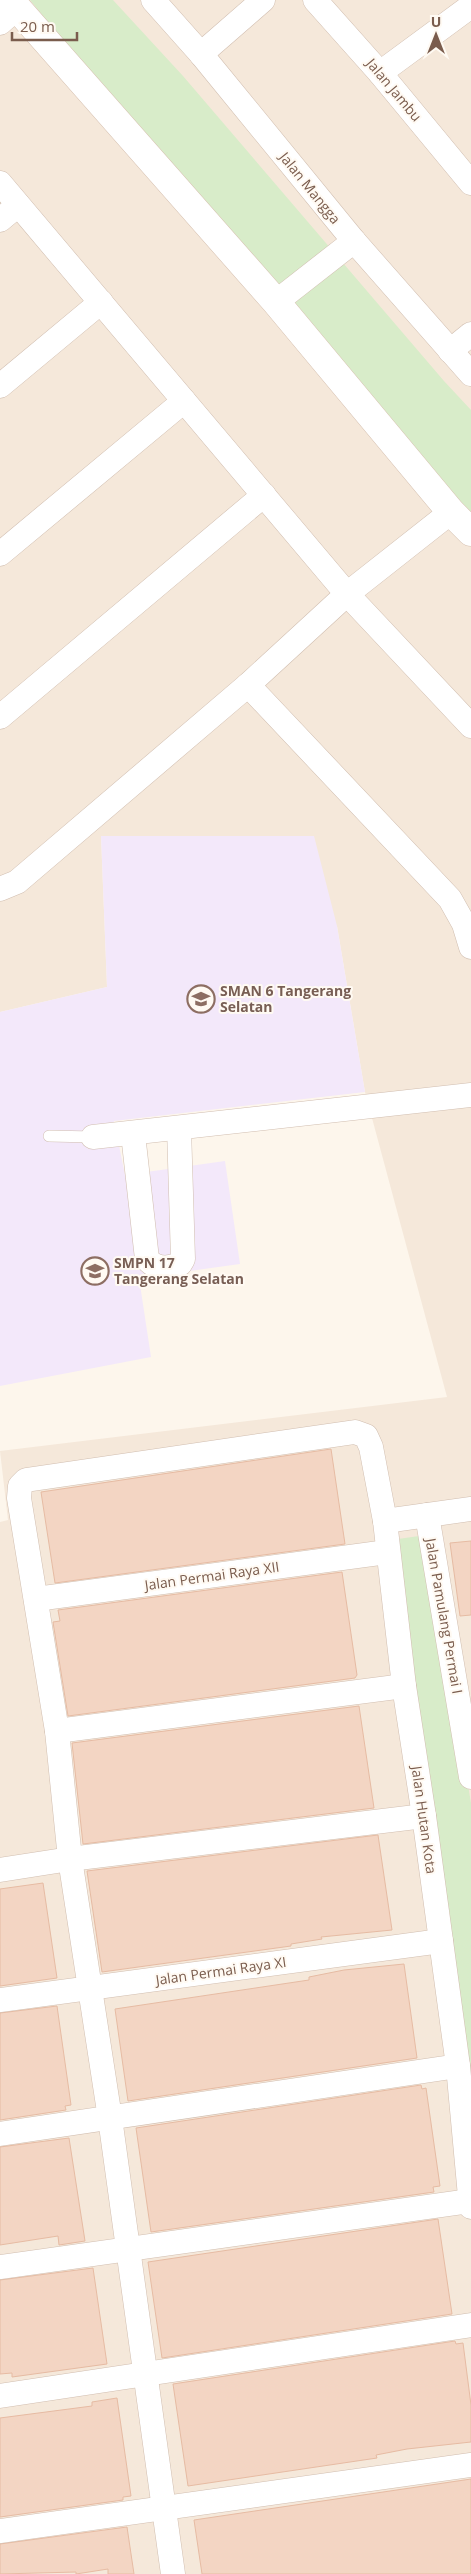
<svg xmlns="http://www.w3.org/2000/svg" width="471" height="2574" viewBox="0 0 471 2574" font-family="'Open Sans',sans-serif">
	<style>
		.residential { fill: #f5e8da }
		.education { fill: #f3e8fa }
		.green { fill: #d8ecc9 }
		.building { fill: #f3d5c3; stroke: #e6bba3 }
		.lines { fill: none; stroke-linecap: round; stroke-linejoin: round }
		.lane-casing { stroke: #d1beb0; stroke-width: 12 }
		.street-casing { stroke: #d1beb0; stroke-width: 25 }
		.secondary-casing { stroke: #d6c0b0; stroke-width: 29 }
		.lane { stroke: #fff; stroke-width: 11 }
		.street { stroke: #fff; stroke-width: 24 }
		.secondary { stroke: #fff; stroke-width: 28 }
		.labels { text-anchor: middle; stroke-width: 4; stroke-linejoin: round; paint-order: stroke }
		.street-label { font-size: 14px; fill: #7a5c4d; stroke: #fffaf3 }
		.education-label { font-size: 14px; font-weight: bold; fill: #785e54; stroke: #fffaf3; text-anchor: start }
	</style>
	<rect width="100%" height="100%" fill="#fdf6ec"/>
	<!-- residential -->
	<path class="residential" d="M0,0H471V2574H0V1522L8,1520L0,1451L447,1397L365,1092L337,926L101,836L107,987L0,1012Z"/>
	<!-- education -->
	<path class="education" d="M101,836H314L337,926L365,1092L114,1121L125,1175L225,1161L240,1264L139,1278L151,1357L0,1386V1012L107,987Z"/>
	<!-- green -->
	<g class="green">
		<path d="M30,0H113L183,76L444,381L471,410V533L271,297Z"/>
		<path d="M426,1535L471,1803V2193L377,1542Z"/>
	</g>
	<!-- building -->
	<g class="building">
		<path d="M331,1449L345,1544L55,1583L41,1492Z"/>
		<path d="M471,1541V1615L460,1616L450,1543Z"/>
		<path d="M342,1572L357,1675L355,1678L68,1716L53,1622L60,1621L58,1610Z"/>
		<path d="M359,1706L374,1808L83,1844L72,1743Z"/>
		<path d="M378,1835L392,1930L321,1937L322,1939L291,1944V1946L102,1972L87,1871Z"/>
		<path d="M43,1883L57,1978L0,1986V1889Z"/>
		<path d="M404,1964L417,2058L128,2101L115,2009L309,1980V1977L344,1970Z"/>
		<path d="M57,2006L71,2105L65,2106L66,2110L0,2120V2013Z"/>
		<path d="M421,2085L422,2089L426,2088L440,2186L433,2187L434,2192L151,2232L136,2128Z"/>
		<path d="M69,2138L85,2241L59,2245L58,2236L0,2245V2147Z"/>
		<path d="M438,2219L452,2314L162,2358L148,2262Z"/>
		<path d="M93,2268L107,2364L12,2377V2373L0,2374V2280Z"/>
		<path d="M455,2341L456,2344L463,2343L471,2405V2442L407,2449L376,2455L377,2458L188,2486L173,2384Z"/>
		<path d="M117,2398L131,2496L123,2497V2500L0,2517V2418L92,2406V2402Z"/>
		<path d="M471,2479V2574H202L194,2520Z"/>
		<path d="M127,2527L134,2574H108V2569L76,2574V2572L0,2574V2544Z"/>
	</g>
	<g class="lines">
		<!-- lane casing -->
		<g class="lane-casing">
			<path id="lane" d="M49,1136L93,1137"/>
		</g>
		<!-- street casing -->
		<g class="street-casing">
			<g id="street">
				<path d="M153,0L201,54L354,241L471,374"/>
				<path d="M315,0L380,73L471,183"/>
				<path d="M0,23L17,8"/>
				<path d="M201,54L263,0"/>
				<path d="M380,73L471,6"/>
				<path d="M0,183L347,594L471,726"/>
				<path d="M0,220L18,205"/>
				<path d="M276,302L354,241"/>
				<path d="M450,351L471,334"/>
				<path d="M0,386L101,302"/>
				<path d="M0,554L184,401"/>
				<path d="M248,685L450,899L464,924L471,947"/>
				<path d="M0,717L264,495"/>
				<path d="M0,889L17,882L248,685L347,594L451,512"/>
				<path d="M133,1134L147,1259C155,1269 168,1269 180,1264L183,1259L179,1128"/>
				<path d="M93,1137L471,1095"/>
				<path d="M427,1515L471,1777"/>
				<path d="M385,1521L471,1509"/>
				<path d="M36,1599L387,1552"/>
				<path d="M57,1731L404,1686"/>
				<path d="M0,1870L70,1859L424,1816"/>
				<path d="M0,2000L441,1941"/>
				<path d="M0,2134L458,2066"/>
				<path d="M0,2267L470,2201"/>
				<path d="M0,2396L471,2325"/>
				<path d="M0,2531L471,2465"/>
				<path d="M173,2574L110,2118L70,1859L57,1731L19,1498L20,1486L26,1480L355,1432L366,1436L371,1447L385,1521L404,1686L424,1816L458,2066L471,2207"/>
			</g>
		</g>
		<!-- secondary casing -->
		<g class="secondary-casing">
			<path id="secondary" d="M10,0L276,302L451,512L471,532"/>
		</g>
		<!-- lane -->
		<use href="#lane" class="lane"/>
		<!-- street -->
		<use href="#street" class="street"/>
		<!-- secondary -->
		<use href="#secondary" class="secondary"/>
	</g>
	<!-- icons -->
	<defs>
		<g id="school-ring" transform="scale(1.4375)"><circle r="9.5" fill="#fffaf3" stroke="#8d6e63" stroke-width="1.5"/><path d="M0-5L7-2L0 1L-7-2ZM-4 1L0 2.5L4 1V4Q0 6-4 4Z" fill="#8d6e63"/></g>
	</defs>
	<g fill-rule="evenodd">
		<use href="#school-ring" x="201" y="999"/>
		<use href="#school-ring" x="95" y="1271"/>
	</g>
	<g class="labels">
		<!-- street labels -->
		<g class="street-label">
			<text transform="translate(394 90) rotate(50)" y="5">Jalan Jambu</text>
			<text transform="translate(310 188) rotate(51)" y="5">Jalan Mangga</text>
			<text transform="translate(212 1576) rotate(-8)" y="5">Jalan Permai Raya XII</text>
			<text transform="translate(444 1616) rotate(80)" y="5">Jalan Pamulang Permai I</text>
			<text transform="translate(424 1820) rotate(82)" y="5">Jalan Hutan Kota</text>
			<text transform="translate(221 1971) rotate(-8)" y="5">Jalan Permai Raya XI</text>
		</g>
		<!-- education labels -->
		<g class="education-label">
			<text x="220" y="996">SMAN 6 Tangerang<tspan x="220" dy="16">Selatan</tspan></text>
			<text x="114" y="1268">SMPN 17<tspan x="114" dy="16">Tangerang Selatan</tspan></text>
		</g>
	</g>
	<!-- north arrow -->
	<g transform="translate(436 35)" stroke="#fffaf3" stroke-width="4" paint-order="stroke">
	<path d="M0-4L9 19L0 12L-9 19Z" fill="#7a5c4d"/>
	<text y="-8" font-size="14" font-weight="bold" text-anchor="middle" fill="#7a5c4d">U</text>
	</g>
	<!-- scale -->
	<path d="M12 32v8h65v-8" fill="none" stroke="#7a5c4d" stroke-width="2.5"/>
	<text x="20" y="32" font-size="15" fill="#7a5c4d" stroke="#fffaf3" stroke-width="4" paint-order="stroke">20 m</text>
</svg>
